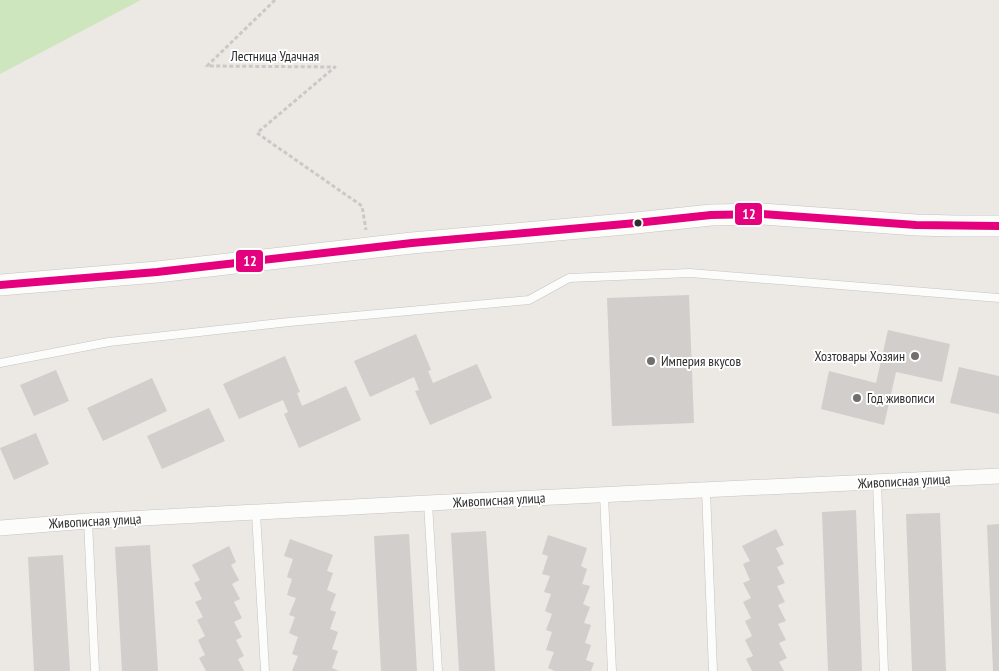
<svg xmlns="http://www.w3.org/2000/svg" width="999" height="671" viewBox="0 0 999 671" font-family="'PT Sans Narrow',sans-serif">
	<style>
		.green { fill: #cee6be }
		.building { fill: #d1cecb }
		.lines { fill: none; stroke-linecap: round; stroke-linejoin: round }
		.service-casing { stroke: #c5c4c5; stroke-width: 9 }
		.minor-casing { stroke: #c5c4c5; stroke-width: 16 }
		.secondary-casing { stroke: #c5c4c5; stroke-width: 22 }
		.path { stroke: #c9c9c8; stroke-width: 3; stroke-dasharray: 4 2.5; stroke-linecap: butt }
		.service { stroke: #fcfcfb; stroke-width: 8 }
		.minor { stroke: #fcfcfb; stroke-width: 15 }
		.secondary { stroke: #fcfcfb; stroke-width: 21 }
		.bus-1-casing { stroke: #fff; stroke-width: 11 }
		.bus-1 { stroke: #e5007d; stroke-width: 8 }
		.bus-dot { fill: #2e2e2e; stroke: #fff; stroke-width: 2 }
		.poi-dot { fill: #706f6e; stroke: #fff; stroke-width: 2 }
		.labels { text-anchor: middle; stroke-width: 4; stroke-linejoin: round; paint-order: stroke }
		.street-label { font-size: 14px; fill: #2e2e2e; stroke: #fff }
		.poi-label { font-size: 14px; fill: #2e2e2e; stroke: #fff; text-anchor: start }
		.line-badge { stroke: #fff; stroke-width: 2 }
		.badge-label { font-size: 14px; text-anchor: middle; font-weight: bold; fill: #fff }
	</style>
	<rect width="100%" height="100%" fill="#ece8e4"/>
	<!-- green -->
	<path class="green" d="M0,0H141L0,74Z"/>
	<!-- building -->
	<g class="building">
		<path d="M689,295L694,423L612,426L607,298Z"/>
		<path d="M888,330L950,344L942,382L896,372L884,425L821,409L829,371L876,383Z"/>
		<path d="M416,334L431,370L428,371L433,383L477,364L492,398L430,425L415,391L419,390L414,377L370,397L354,361Z"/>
		<path d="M285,356L300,392L297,393L302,406L346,386L361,420L299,448L284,414L288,412L283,400L239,419L223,384Z"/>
		<path d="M959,367L999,376V414L950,403Z"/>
		<path d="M56,370L69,401L34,416L20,385Z"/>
		<path d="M152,378L167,411L103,441L87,408Z"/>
		<path d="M209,408L225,441L162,469L147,436Z"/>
		<path d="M36,433L49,464L14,480L0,448Z"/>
		<path d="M856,510L862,671H828L822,512Z"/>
		<path d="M940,513L946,671H912L906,514Z"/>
		<path d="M999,524V671H993L987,525Z"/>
		<path d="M776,529L784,545L776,548L784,564L777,567L785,583L777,586L785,602L778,605L786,621L778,624L786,640L779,643L787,658L779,662L784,671H752L746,659L753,656L745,640L752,636L745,621L751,618L743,602L751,598L743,583L750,580L743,564L750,561L742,546Z"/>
		<path d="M486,531L495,671H459L451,533Z"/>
		<path d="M409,534L417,671H381L374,536Z"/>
		<path d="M548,535L587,548L581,566L587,569L582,584L590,586L583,604L590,607L584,623L591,625L585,643L591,645L586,660L594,663L591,671H555L548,668L554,652L546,650L552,632L546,630L552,614L545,611L551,594L544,592L550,576L542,574L548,556L542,554Z"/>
		<path d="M290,539L333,555L327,571L333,573L327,590L336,594L330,610L336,612L330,629L338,632L332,649L338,651L332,668L339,671H292L298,656L292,654L298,637L289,633L295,617L289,615L296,598L287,595L292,579L287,577L293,559L284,556Z"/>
		<path d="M150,545L158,671H122L115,547Z"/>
		<path d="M229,546L236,562L231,565L239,580L232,584L240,599L234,602L242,618L234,622L242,637L236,640L244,656L238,659L244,671H206L199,658L205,655L198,640L205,636L197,620L203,617L195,602L202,599L194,583L200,580L192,565Z"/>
		<path d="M63,555L70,671H34L28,557Z"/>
	</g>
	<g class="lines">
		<!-- service casing -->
		<g class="service-casing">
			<g id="service">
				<path d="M0,363L109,342L289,322L529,300L569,278L690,273L999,298"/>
				<path d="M877,482L884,671"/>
				<path d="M706,490L713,671"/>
				<path d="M604,495L612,671"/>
				<path d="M428,503L438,671"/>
				<path d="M256,513L265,671"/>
				<path d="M88,521L95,671"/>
			</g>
		</g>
		<!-- minor casing -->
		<g class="minor-casing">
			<path id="minor" d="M0,528L88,521L428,503L999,476"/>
		</g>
		<!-- secondary casing -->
		<g class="secondary-casing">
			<path id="secondary" d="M0,285L157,272L412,243L636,223L711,215L762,214L916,225L955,226H999"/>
		</g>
		<!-- path -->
		<path class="path" d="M275,0L207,66L335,67L257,133L362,206L366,230"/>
		<!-- service -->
		<use href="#service" class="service"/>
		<!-- minor -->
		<use href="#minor" class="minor"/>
		<!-- secondary -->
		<use href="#secondary" class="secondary"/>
		<!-- bus-1 casing -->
		<g class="bus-1-casing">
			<path id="bus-1" d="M0,285L157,272L412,243L636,223L711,215L762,214L916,225L999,226"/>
		</g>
		<!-- bus-1 -->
		<use href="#bus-1" class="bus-1"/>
	</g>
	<!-- markers -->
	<circle class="bus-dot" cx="638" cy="223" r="4.5"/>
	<g class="poi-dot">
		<circle cx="915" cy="356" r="5"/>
		<circle cx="651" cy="361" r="5"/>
		<circle cx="857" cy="398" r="5"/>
	</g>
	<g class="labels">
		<!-- street labels -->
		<g class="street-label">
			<text x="275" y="61">Лестница Удачная</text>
			<text transform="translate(904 481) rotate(-3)" y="5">Живописная улица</text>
			<text transform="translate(499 500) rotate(-3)" y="5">Живописная улица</text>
			<text transform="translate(95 521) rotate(-3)" y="5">Живописная улица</text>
		</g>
		<!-- poi labels -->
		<g class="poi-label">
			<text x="905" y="361" text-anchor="end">Хозтовары Хозяин</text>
			<text x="661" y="366">Империя вкусов</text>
			<text x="867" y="403">Год живописи</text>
		</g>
	</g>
	<g class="line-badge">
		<rect x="734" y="202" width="29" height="24" rx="5" fill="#e5007d"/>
		<rect x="235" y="249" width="29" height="24" rx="5" fill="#e5007d"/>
	</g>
	<g class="badge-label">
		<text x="749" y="219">12</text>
		<text x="250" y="266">12</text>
	</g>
</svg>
